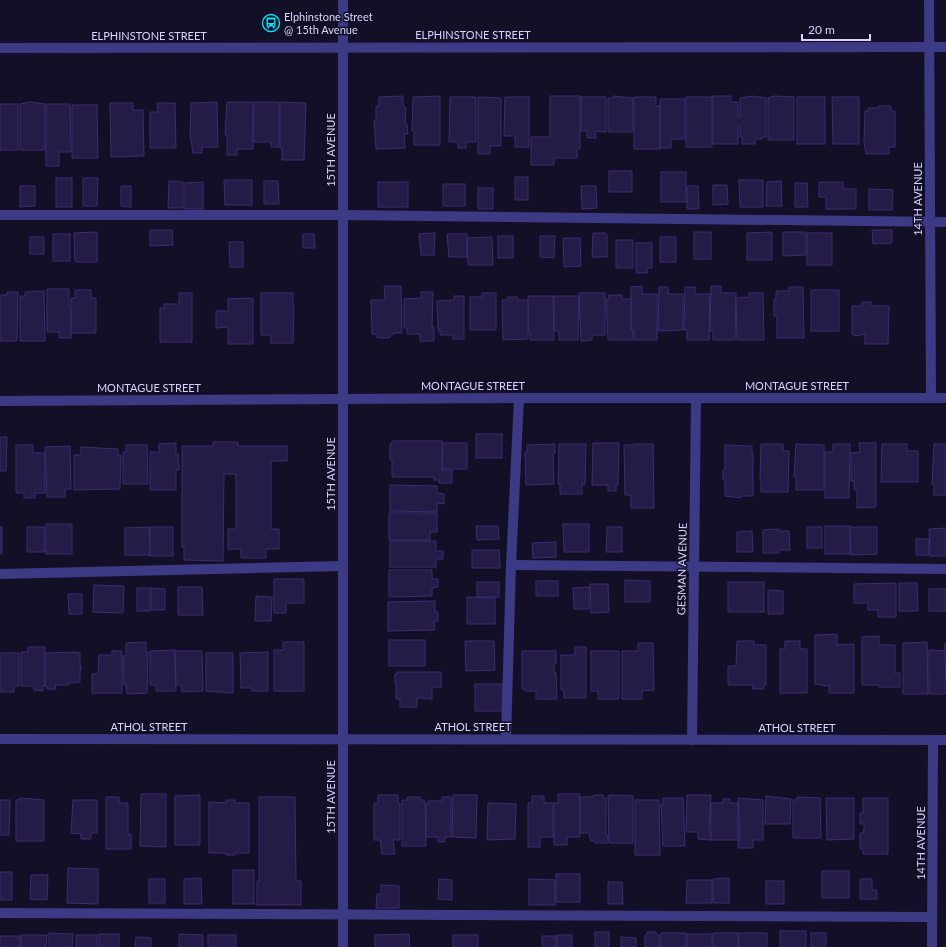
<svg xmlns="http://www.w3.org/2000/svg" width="946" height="947" viewBox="0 0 946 947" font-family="Lato,sans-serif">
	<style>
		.building { fill: #241b47; stroke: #3b2d73 }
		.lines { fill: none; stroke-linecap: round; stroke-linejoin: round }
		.minor { stroke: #3d3a85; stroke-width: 10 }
		.labels { text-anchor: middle; stroke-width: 3; stroke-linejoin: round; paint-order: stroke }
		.poi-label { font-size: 11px; fill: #d9d4ff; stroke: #130f26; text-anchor: start }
		.street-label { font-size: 11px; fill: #d9d4ff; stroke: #130f26 }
	</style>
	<rect width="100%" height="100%" fill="#130f26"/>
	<!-- building -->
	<g class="building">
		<path d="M403,96V105L406,108L405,124H407L408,134H404L405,148L376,149L374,121H376V106H379V97Z"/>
		<path d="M440,96V145H414V131H412L413,97Z"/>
		<path d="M550,96H580V149H577V158H554V165H531V137H550Z"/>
		<path d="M613,96L633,98V132H608V98H613Z"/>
		<path d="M713,96H731V102H738V117H740V98L752,96L766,98V137H762V139H756L755,137V144H742V137H740V126H738V144H713Z"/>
		<path d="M774,96L794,97V140H768V98Z"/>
		<path d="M450,97H476V142H466V148H458V142H449Z"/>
		<path d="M478,97L501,98V146H490V154H478Z"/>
		<path d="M505,97H529V147H515V136H504Z"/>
		<path d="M581,97H606V132L595,131L596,138H587V131H581Z"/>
		<path d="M634,97H656V106H660V149H634Z"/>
		<rect x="686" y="97" width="26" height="50"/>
		<rect x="797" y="97" width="28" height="47"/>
		<path d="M832,97H859V144H833Z"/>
		<path d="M660,99H685V139H671V148H660Z"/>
		<path d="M30,102L45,104V150H20V104Z"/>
		<path d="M217,102L218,147H202V153H193L190,134L191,103Z"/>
		<path d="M227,102H253V149H237V155H227V135H225Z"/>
		<path d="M254,102H279V147H271V142H253Z"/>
		<path d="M280,102L306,103L304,160H282V148H280Z"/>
		<path d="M110,103H133V110H143L144,156L111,157Z"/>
		<path d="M157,103H175L176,148H150V112H158Z"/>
		<rect x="0" y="104" width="18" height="46"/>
		<path d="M46,104H70L71,152H59V166H46Z"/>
		<path d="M72,105H97L98,158H72Z"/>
		<path d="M878,106H891V111H895V147H889V154H866L864,142L865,111H868V108H878Z"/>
		<rect x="609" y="171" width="23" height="21"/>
		<rect x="661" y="172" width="25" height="30"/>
		<rect x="515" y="177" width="13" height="23"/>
		<rect x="56" y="178" width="16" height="29"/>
		<path d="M83,178H98L97,206H83Z"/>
		<path d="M224,180H252V205H225Z"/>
		<path d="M739,180H763V207H740Z"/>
		<path d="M169,181L183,182V208H168Z"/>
		<path d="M264,181H278L279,204H264Z"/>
		<path d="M781,181L782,206H766L767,182Z"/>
		<path d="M203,182V209H185V183Z"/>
		<rect x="378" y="182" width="30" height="25"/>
		<path d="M819,182H843V189H856V209H826V197H819Z"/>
		<path d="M795,183H807L808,207H795Z"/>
		<rect x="443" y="184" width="22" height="22"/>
		<path d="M713,185H727L728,204L713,205Z"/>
		<path d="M20,186H35V206L20,207Z"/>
		<path d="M121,186H131V207L121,206Z"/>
		<path d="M581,186H596L597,208L582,209Z"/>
		<path d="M687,186H698L699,209H687Z"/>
		<rect x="478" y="188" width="15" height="21"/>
		<path d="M869,189L893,190L892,210H869Z"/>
		<path d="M150,230H172L173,245L150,246Z"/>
		<path d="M872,230H892V243L873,244Z"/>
		<path d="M97,232V262H75L74,233Z"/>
		<rect x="694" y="232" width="17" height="27"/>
		<path d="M772,232V260H747V233Z"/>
		<path d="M783,232H806V255L783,256Z"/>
		<path d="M435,233L434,255H421L419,234Z"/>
		<path d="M593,233H605L607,235V257H592Z"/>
		<rect x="807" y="233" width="25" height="32"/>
		<rect x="53" y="234" width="17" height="27"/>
		<path d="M303,234H314L315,248H303Z"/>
		<path d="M447,234H467V257H449Z"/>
		<rect x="498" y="236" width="15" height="22"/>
		<path d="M540,236H555L554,258L540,257Z"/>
		<rect x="30" y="237" width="14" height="17"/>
		<path d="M492,237L493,265H468L467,238Z"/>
		<rect x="660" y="237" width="16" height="25"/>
		<path d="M563,238H580L581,266L564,267Z"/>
		<rect x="616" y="240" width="17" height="28"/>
		<path d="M229,242H243V267H230Z"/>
		<path d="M636,243H652V268H647V273H636Z"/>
		<path d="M384,286H401L402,333H394L389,338H378L375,334H372L371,300H385Z"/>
		<path d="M642,286V294H657V340H634V330H631V287Z"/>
		<path d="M711,286H721V293H736L735,340H713V331H710Z"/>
		<path d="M659,287H668V294H683V330L658,331Z"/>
		<path d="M685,287H695V294H710L709,340H687V330H684Z"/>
		<path d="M789,287H803L804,338H777V316H774V299H776V291H789Z"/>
		<path d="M47,289H69V308H71V338H59V332H47Z"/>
		<path d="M75,290H91V298H96V333H71V298H75Z"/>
		<rect x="811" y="290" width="28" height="41"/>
		<path d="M44,291L45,341H20V296H25V292Z"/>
		<path d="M7,292H18L17,341H0V295H7Z"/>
		<path d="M421,292H433L432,327H434V341H420V334H407V328H404V299L421,298Z"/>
		<path d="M179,293H192V342H160V308H164V304H179Z"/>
		<path d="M261,293H293V306H294L293,343H271V335H261Z"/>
		<path d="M482,293H496V330H470V297H482Z"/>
		<path d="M579,293H605V335H592V340L581,341Z"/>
		<path d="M749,293H763L764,340H737L736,298L749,297Z"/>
		<path d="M609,295H622V299H631V330L633,331V340H608L606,299H609Z"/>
		<path d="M454,296H464V339H453V335H440V330H438L437,301L454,300Z"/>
		<path d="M528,296H553L554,340H530V331H528Z"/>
		<path d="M554,296H579L578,340H559V331H554Z"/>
		<path d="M508,297H517L518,300H528V339L503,340L502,300H508Z"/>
		<path d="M253,298V344H228V327L216,328V311H228V299Z"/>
		<path d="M862,302H871V305L875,306H889L888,344H865V334L856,336L852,334V306H862Z"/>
		<rect x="476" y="434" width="26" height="24"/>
		<path d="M0,437H7L6,471H0Z"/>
		<path d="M392,441H442V470H452V483H439V480H434V477H392V460H390V444H392Z"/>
		<path d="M213,442H238V446H287V461H271V529H279V549H266V558H241V549H228V529H236V474H224L223,561L184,560V547H182V446H213Z"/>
		<path d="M176,443V454H178L179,470H176V490H150V452H159V444Z"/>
		<path d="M443,443H467V469H442Z"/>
		<path d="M593,443H619L618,485H616V491H608V485H592Z"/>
		<path d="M859,443H876V507L857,508V490H854V481H851V453L860,452Z"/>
		<path d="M555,444V453H553L554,484L526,485L525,452H527V445Z"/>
		<path d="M559,444H586L585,484H582V494H560V484H558Z"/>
		<path d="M634,444H653L654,508H631V495H625L624,445H634Z"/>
		<path d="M761,444H783V451H789L788,492H761V480H760Z"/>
		<path d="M796,444L824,445V490H796V477H794Z"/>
		<path d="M833,444H850L849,498H825V452H833Z"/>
		<path d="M882,444H907V451H918V482H881Z"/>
		<path d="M934,444H946V495H934V484H932Z"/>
		<path d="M16,445H33V453H45V493H35V498H24V493H16Z"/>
		<path d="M126,445H147L148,484H123V452H126Z"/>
		<path d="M725,445L752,446V453H753V496H741V498L725,496V480H723V470H725Z"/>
		<path d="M70,446L71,489H65V497H47L45,447Z"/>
		<path d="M81,447L118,449V455H121L120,489L74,490V455H81Z"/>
		<path d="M390,485L437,486V493L444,494V504L437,503V512L390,511Z"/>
		<path d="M389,513H437V532H430V540H389Z"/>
		<rect x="46" y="524" width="26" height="30"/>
		<path d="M563,524H589V552H564Z"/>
		<path d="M476,526H498L499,539L477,540Z"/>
		<rect x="825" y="526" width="25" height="28"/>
		<rect x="0" y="527" width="2" height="27"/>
		<path d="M27,527H44L45,552H27Z"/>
		<path d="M149,527L150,555H125V528Z"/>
		<rect x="150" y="527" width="23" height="29"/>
		<path d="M607,527H622V552H606Z"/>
		<rect x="807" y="527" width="15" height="21"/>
		<path d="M850,527H877V554L851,555Z"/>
		<path d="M946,528V556H930L929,529Z"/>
		<path d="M779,529V531H789L790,550H779V553H763V530Z"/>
		<path d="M752,531L753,552H737V532Z"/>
		<rect x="916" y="539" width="13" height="16"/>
		<path d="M390,541H436V551H443V559H436V567H390Z"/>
		<path d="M556,542V557L533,558L532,543Z"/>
		<path d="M472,550H499L500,568H472Z"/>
		<path d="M389,570H432V579H438V587L432,588V596L389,597Z"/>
		<path d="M274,579H304V603H286V613H274Z"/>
		<path d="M625,580L650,581V602H625Z"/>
		<rect x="536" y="581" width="22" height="15"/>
		<rect x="477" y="582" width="22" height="15"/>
		<rect x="728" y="582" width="36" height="30"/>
		<path d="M896,583V617H878V610H868V603H854V584Z"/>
		<path d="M899,583H917L918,611H899Z"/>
		<path d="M590,584H608L609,612L591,613Z"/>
		<path d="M94,585L124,586L123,613L93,612Z"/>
		<path d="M178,587H202L203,615H178Z"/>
		<path d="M589,587V609H574L573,588Z"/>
		<rect x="137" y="588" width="13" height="23"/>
		<path d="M151,588L165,589V610H151Z"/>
		<rect x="929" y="589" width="17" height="22"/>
		<path d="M768,590L783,591V614H768Z"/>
		<path d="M68,594H82V614H69Z"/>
		<path d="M256,596L272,597L271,621H255Z"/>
		<path d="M467,597L495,598V624H467Z"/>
		<path d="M435,601V612H438V621H434L435,630L388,631V602Z"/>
		<path d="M837,634V645L854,644V693H829V684L827,686L815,684V635Z"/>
		<path d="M879,636V645H895V673H900V687H879V685H862V637Z"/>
		<rect x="389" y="640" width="36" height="26"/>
		<path d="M465,641H494L495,670L466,671Z"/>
		<path d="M737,641H754V645H766V685H764V689H753V685H728V666H736Z"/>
		<path d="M785,641H800V649H807V693H780V649H785Z"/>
		<path d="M146,642V652H148L147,693L127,694L126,685H124L123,656H126V643Z"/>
		<path d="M283,642H304V691H274V650H283Z"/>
		<path d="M927,642L928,694H903V643Z"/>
		<path d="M638,643H653L654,690L642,691V699H622V651H638Z"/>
		<path d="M945,643L946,694H929V650L945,651Z"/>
		<path d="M28,647H45V686H43V691L34,690V686H21V652H28Z"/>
		<path d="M575,647H586V698H564V690H561V655H575Z"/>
		<path d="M175,650L176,691H156V685H150V651Z"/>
		<path d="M112,651H122V693H92V674H98L99,655H112Z"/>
		<path d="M175,651H202L203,691L182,692L181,685H176Z"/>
		<path d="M522,651H556V664H554V673H556L557,699H536V691H525V689H522Z"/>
		<path d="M591,651H619V699H598V691H591Z"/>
		<path d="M76,652L80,653V666H81V671H80V682L69,683V685H55L56,689H47V686H45V653Z"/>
		<path d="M268,652V691H252V688H241L240,653Z"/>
		<path d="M0,653H19V686H14V692H0Z"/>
		<path d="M206,653H233V693L206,691Z"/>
		<path d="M397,672H441V687H432V699L417,698V707H400V699H396V683H395V674H397Z"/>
		<rect x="475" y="684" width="28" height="27"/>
		<path d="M141,794H166V847L140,846Z"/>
		<path d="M558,794H580V837H567V845H554V803H558Z"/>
		<path d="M200,795V845H175V796Z"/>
		<path d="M378,795H398V803H400V840H393L395,854H382L380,840H374V803H378Z"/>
		<path d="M453,795H477L476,838L452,837Z"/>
		<path d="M594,795H603V798H606V835H608V843H595V841H591L589,833H580V797H594Z"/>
		<path d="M610,795L633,796V843H609L608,796Z"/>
		<path d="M687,795H711L709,832H711V840L698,839V832H686Z"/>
		<path d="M532,796H544V803H553V837H540V847H528V803H532Z"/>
		<path d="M766,796L791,799L790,824H765Z"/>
		<path d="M106,797H119V803H128V834H131V849H106Z"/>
		<path d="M259,797H295L296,881H301V905H257V881H259Z"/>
		<path d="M407,797H420V800H425L426,846H402V800H408Z"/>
		<path d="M442,797H451V837H445V842H438V837H426V804H428V801H442Z"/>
		<path d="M797,797L820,798L821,838H793V800H797Z"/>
		<path d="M20,798L44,800V841H16V800H20Z"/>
		<path d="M663,798H683L685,846H663L661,804H663Z"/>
		<path d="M738,798L763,800V840H753V848H738V840H740Z"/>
		<path d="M826,798H854V839L827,840Z"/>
		<path d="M863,798H888V854H863V849H860V833H863L864,829V824H860V813H863Z"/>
		<path d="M723,799H730V803H738V840H711V803H723Z"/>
		<path d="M0,800H10L9,835H0Z"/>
		<path d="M73,800H97V833H91V839H81V834L71,833Z"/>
		<path d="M226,800H235V803H249V853H235V855H226V853H209V802L226,803Z"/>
		<path d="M635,800H659L660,855H635Z"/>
		<path d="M488,803L516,804L515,839L487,840Z"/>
		<path d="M68,868L98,869V904L67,903Z"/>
		<rect x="233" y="870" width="21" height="34"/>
		<rect x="822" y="871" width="27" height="27"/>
		<rect x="0" y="872" width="12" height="28"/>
		<rect x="556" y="874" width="24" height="28"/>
		<path d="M31,875H48L47,900L30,899Z"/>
		<path d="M201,878L202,904H184V879Z"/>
		<path d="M729,878V903H713V879Z"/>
		<rect x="149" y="879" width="16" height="24"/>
		<path d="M439,879L452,880V900L438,899Z"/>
		<path d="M529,879L555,880V905H529Z"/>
		<path d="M860,879H872V890H877V899H860Z"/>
		<path d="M687,880H712V903H686Z"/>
		<rect x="766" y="881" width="18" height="23"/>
		<path d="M608,882H622L623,904H608Z"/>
		<path d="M381,885L399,886V908H376L377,894H381Z"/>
		<rect x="780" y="931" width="26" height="16"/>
		<rect x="595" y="932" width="14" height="15"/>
		<path d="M647,932H656V934L659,935V947H645V935H647Z"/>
		<path d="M49,933L73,934L72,947H49Z"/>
		<path d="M661,933H686V947H660Z"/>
		<path d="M713,933H738L739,947H713Z"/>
		<path d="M738,933H767V947H739Z"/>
		<rect x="811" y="933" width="15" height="14"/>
		<rect x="99" y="934" width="20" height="13"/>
		<path d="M179,934L203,935V947H179Z"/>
		<path d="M409,934L410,947H375V935Z"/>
		<rect x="687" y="934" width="25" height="13"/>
		<path d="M21,935H47L46,947H21Z"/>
		<rect x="76" y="935" width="21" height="12"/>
		<rect x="208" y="935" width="28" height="12"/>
		<rect x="453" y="935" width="25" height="12"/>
		<rect x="557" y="935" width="15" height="12"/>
		<rect x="0" y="936" width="20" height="11"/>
		<rect x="542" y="936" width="14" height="11"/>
		<path d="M136,937L151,938V947H135Z"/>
		<path d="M621,937L636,938V947H621Z"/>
	</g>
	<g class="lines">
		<!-- minor -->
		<g class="minor">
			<path d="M343,0V947"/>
			<path d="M929,0L931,398"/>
			<path d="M0,48L946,47"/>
			<path d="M0,215H343L946,222"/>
			<path d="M0,401L519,398H946"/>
			<path d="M511,565L946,569"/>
			<path d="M0,574L343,566"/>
			<path d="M0,739L946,740"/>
			<path d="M506,739L511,565L519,398"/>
			<path d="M692,740L696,399"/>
			<path d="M0,913L932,917"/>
			<path d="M932,947L933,740"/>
		</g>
	</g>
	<!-- icons -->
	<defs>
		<g id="bus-ring" transform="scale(0.9)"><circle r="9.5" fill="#130f26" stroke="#00e5ff" stroke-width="1.5"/><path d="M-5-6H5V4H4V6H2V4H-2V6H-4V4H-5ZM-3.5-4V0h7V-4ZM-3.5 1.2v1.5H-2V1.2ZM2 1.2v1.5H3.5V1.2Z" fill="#00e5ff"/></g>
	</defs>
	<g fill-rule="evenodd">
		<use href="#bus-ring" x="271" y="23"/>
	</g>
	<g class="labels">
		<!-- poi labels -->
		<g class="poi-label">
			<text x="284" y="21">Elphinstone Street<tspan x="284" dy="13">@ 15th Avenue</tspan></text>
		</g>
		<!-- street labels -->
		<g class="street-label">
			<text x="473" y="39">ELPHINSTONE STREET</text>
			<text x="149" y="40">ELPHINSTONE STREET</text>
			<text transform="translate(331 150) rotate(-90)" y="4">15TH AVENUE</text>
			<text transform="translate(918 199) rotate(-90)" y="4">14TH AVENUE</text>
			<text x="473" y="390">MONTAGUE STREET</text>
			<text x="797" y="390">MONTAGUE STREET</text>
			<text x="149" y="392">MONTAGUE STREET</text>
			<text transform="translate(331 474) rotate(-90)" y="4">15TH AVENUE</text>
			<text transform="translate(682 569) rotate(-89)" y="4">GESMAN AVENUE</text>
			<text x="149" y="731">ATHOL STREET</text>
			<text x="473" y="731">ATHOL STREET</text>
			<text x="797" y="732">ATHOL STREET</text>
			<text transform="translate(331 797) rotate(-90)" y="4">15TH AVENUE</text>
			<text transform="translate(921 843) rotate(-90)" y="4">14TH AVENUE</text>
		</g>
	</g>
	<!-- scale -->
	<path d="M802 34v6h68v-6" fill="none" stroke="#d9d4ff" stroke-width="2"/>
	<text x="808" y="34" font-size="12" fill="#d9d4ff" stroke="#130f26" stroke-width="3" paint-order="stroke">20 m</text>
</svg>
